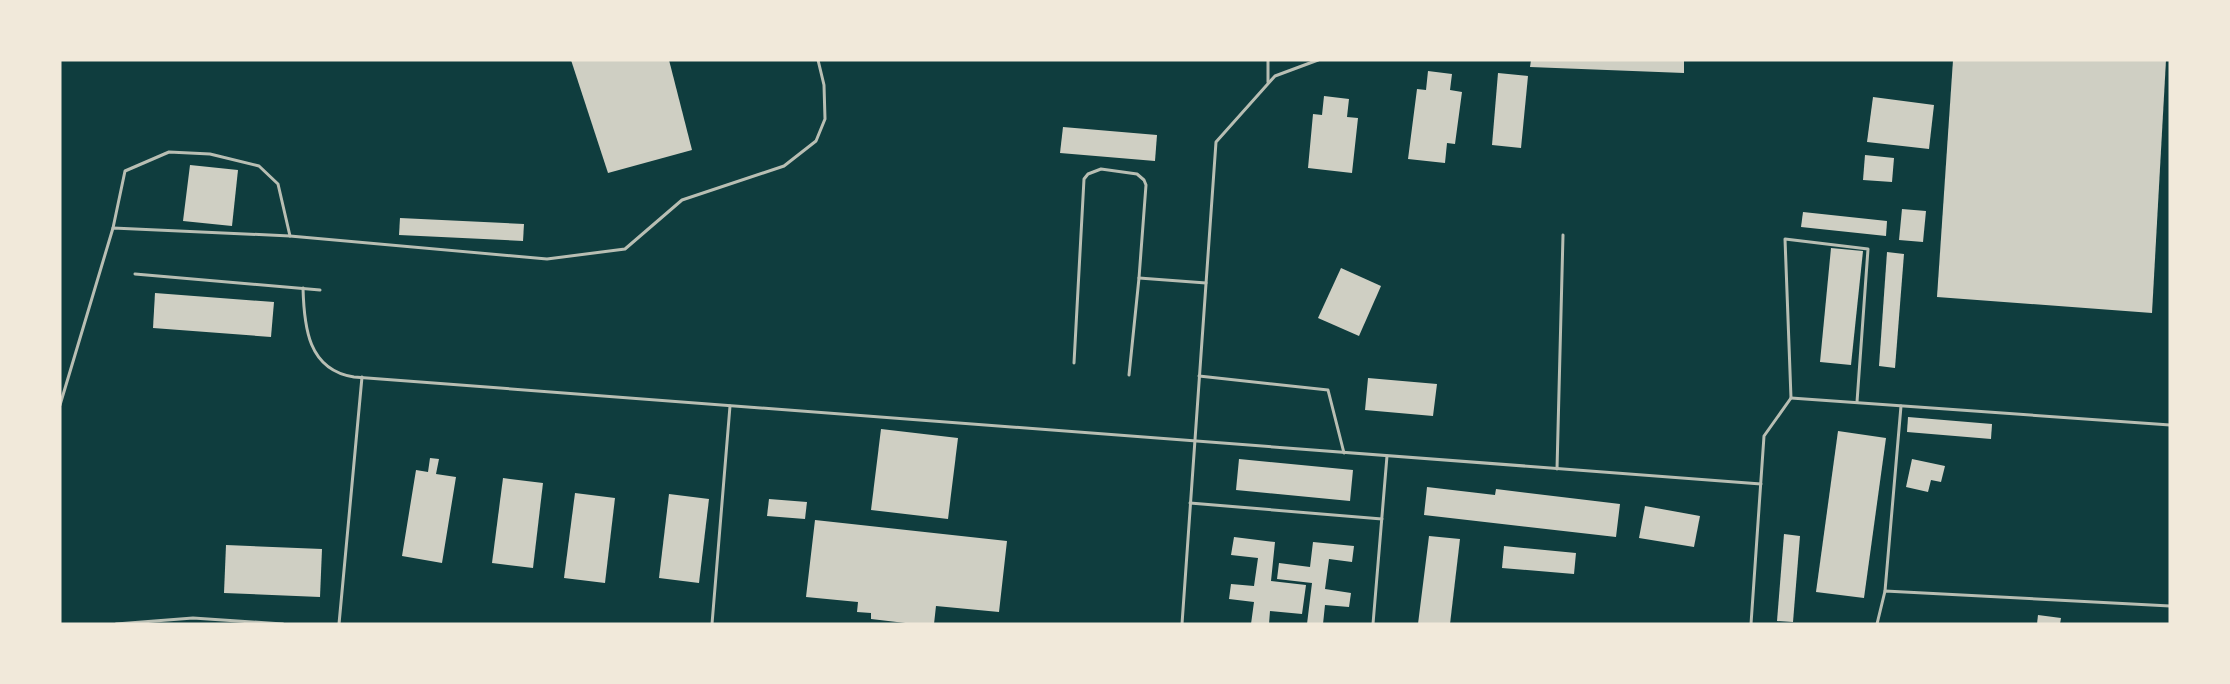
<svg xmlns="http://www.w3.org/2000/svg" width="2230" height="684" viewBox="0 0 2230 684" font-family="'Roboto Condensed',sans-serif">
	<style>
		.building { fill: #cfcfc3 }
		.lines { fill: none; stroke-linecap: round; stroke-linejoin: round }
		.service { stroke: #b8beb3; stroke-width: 3 }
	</style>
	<rect width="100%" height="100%" fill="#0f3d3e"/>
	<!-- building -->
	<g class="building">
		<path d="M571,60H669L692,150L608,173Z"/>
		<path d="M1531,60H1684V73L1530,67Z"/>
		<path d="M1953,60H2166L2152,313L1937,297Z"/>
		<path d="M1428,71L1452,74L1450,90L1462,92L1455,144L1447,143L1445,163L1408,159L1417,89L1426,90Z"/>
		<path d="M1498,73L1528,76L1521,148L1492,145Z"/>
		<path d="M1324,96L1349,99L1347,117L1358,118L1352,173L1308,168L1313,114L1322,115Z"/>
		<path d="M1873,97L1934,105L1929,149L1867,142Z"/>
		<path d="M1063,127L1157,135L1155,161L1060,153Z"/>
		<path d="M1865,155L1894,158L1892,182L1863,180Z"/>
		<path d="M190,165L238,170L232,226L183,221Z"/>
		<path d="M1902,209L1926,211L1923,242L1899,240Z"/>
		<path d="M1803,212L1887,221L1886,236L1801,227Z"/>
		<path d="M400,218L524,224L523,241L399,235Z"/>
		<path d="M1831,248L1863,251L1851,365L1820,362Z"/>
		<path d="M1887,252L1904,254L1895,368L1879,366Z"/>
		<path d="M1341,268L1381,286L1359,336L1318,318Z"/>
		<path d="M155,293L274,302L271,337L153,328Z"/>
		<path d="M1368,378L1437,384L1433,416L1365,410Z"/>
		<path d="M1908,417L1992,424L1991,439L1907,432Z"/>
		<path d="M881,429L958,438L948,519L871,510Z"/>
		<path d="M1838,431L1886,438L1864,598L1816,592Z"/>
		<path d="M430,458L439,459L436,474L456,477L442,563L402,556L416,470L428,472Z"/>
		<path d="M1239,459L1353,470L1350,501L1236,490Z"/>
		<path d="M1912,459L1945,466L1941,482L1931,480L1928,492L1906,487Z"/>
		<path d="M503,478L543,483L533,568L492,563Z"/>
		<path d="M1427,487L1495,495L1496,489L1620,504L1616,537L1424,515Z"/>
		<path d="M575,493L615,498L605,583L564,578Z"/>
		<path d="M669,494L709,499L699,583L659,578Z"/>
		<path d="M769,499L807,502L805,519L767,516Z"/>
		<path d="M1645,506L1700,516L1694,547L1639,538Z"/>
		<path d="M815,520L1007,541L999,612L936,606L934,624H914L871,619V613L857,612L858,602L806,597Z"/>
		<path d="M1784,534L1800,536L1793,622L1777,621Z"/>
		<path d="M1429,536L1460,539L1450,624H1418Z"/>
		<path d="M1234,537L1275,542L1271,581L1306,585L1302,614L1270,611L1269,624H1251L1254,602L1229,599L1231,584L1254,586L1258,558L1231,555Z"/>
		<path d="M1313,542L1354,546L1352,562L1329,559L1325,589L1351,593L1349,607L1325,605L1323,624H1307L1312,583L1277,579L1279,563L1310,567Z"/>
		<path d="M226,545L322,549L320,597L224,593Z"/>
		<path d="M1504,546L1576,553L1574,574L1502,568Z"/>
		<path d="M2038,615L2061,618L2060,624H2037Z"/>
	</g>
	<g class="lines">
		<!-- service -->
		<g class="service">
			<path d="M1268,82V60"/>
			<path d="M113,228L125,171L169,152L210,154L259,166L278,184L290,236"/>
			<path d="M135,274L320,290"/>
			<path d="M1139,278L1206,283"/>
			<path d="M303,288C304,327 308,370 354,377L1761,484"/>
			<path d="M1074,363L1084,179L1088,174L1101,169L1137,174L1144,180L1146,185L1139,278L1129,375"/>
			<path d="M1199,376L1328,390L1344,453"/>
			<path d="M1791,398L2170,425"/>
			<path d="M60,405L113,228L290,236L547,259L625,249L682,200L784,166L816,141L825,119L824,85L818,60"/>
			<path d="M1557,469L1563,235"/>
			<path d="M1190,503L1382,519"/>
			<path d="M1885,591L1901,406"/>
			<path d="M116,624L193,618L283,624"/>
			<path d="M339,624L362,377"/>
			<path d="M712,624L730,406"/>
			<path d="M1182,624L1216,142L1275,76L1318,60"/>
			<path d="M1373,624L1387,456"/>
			<path d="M1751,624L1764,436L1791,398L1785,239L1868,249L1857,402"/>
			<path d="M1877,624L1885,591L2170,606"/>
		</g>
	</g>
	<!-- border -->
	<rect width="2230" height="684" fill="none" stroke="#f1e9da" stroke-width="123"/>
</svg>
